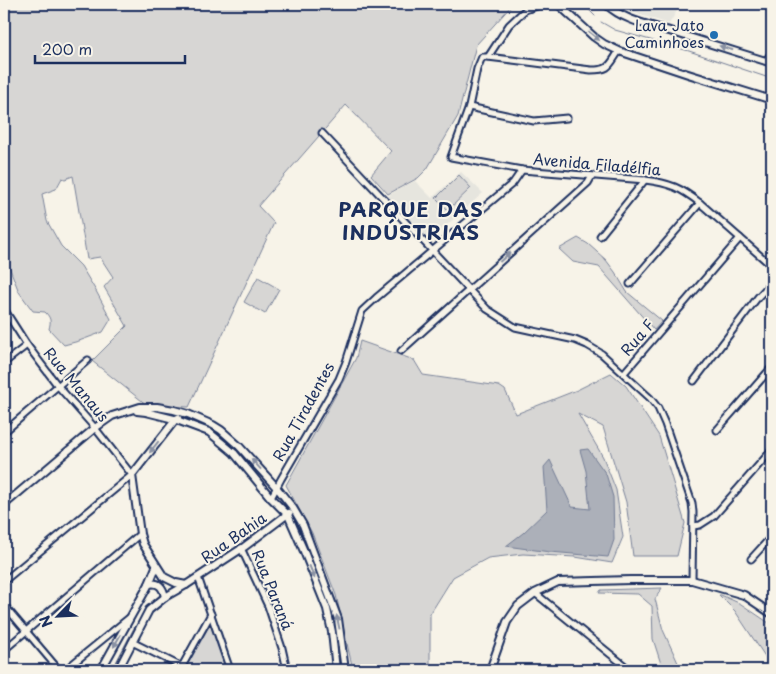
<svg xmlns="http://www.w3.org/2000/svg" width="776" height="674" viewBox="0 0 776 674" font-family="'Playpen Sans',sans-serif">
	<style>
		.built { fill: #e6e5de }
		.green { fill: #d7d6d4; stroke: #798299 }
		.water { fill: #acb0b9; stroke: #727c95 }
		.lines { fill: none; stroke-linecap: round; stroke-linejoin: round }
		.stream { stroke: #727c95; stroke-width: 1 }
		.minor-casing { stroke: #1b2f5e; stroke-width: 9 }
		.major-casing { stroke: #1b2f5e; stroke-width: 10 }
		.minor { stroke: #f7f3e8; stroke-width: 5 }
		.major { stroke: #f7f3e8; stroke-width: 6 }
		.oneway { fill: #8991a3 }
		.poi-dot { fill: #1f6fb2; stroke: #f7f3e8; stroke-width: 2 }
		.labels { text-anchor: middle; stroke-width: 4; stroke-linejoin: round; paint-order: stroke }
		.poi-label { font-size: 15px; fill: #1b2f5e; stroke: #f7f3e8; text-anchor: end }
		.street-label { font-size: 15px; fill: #1b2f5e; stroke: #f7f3e8 }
		.district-label { font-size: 20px; font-weight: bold; letter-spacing: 1px; fill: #1b2f5e; stroke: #f7f3e8 }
	</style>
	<rect width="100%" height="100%" fill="#f7f3e8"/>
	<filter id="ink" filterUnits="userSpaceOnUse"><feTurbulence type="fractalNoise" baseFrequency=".02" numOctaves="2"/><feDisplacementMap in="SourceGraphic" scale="10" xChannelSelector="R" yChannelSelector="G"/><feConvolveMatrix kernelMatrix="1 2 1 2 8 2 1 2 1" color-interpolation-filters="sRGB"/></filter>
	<g filter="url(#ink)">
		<!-- built -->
		<g class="built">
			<path d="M627,4H681L669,24L623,9Z"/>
			<path d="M461,172L483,193L429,241L387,197L397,190L415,181L432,198Z"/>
		</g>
		<!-- green -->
		<g class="green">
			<path d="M4,4H513L476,45L458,116L427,169L418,178L388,194L371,175L391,151L346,105L258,206L274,223L189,407L147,405L92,361L127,326L104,287L113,277L100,257L87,259L73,176L65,179L62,178L56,189L42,194L47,221L61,246L81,266L96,291L111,319L103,332L79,341L64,345L49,329C51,321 51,318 45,312L33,311L19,292L10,269L4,260Z"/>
			<path d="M459,175L471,188L448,210L436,198Z"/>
			<path d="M578,238L588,244L606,260L615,272L627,292L662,321L654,330L599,267L573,262L559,249Z"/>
			<path d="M258,277L279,289L265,314L244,302Z"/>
			<path d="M360,341L414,360L423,375L499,386L505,390L516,414L577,390L611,373L626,386L659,436L685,523L677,556H633L626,502L603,427L578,414L603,457L616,490L623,537L612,563L575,557L523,554L488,558L453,577L430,614V670H353L336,595L312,533L286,485L356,358Z"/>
			<path d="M662,588L655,599L663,630L679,665L700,670H663L653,639L652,606L638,594L599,593L601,590Z"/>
			<path d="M719,595H721L741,604L772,625V670H770L772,667L735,611Z"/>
			<path d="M211,623L227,670H192L185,666Z"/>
		</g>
		<!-- water -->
		<path class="water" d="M588,449L606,474L613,497L614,540L608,557L550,552L506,546L523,533L547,510L544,467L550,460L572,507L590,509L586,471L580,450Z"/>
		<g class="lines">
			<!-- stream -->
			<g class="stream">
				<path d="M583,4L595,16"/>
				<path d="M601,22L615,30L689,51L772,79"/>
				<path d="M112,670L135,626"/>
			</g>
			<!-- minor casing -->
			<g class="minor-casing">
				<g id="minor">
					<path d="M619,51C609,66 610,70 591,70L488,57H482L477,69L469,107L451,157L522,170L645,180C670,183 681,188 700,203L772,266"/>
					<path d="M488,57L509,25L525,10L543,4"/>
					<path d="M766,61L772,52"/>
					<path d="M469,107L534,121L567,118"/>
					<path d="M322,133L487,309L515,327L575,340L587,345L602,354L650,398L658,408L665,424L692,503L693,512L692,580"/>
					<path d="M600,236L645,180"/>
					<path d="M630,284L700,203"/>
					<path d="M4,309L27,345L58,386L95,428L132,475L4,581"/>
					<path d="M401,351L588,183L592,176"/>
					<path d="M4,363L27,345"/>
					<path d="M624,373L740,238"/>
					<path d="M694,381L758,297L772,282"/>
					<path d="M717,430L772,367"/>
					<path d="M4,432L88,360"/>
					<path d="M271,498L281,479L339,379L346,362L362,311L376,298L513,183L522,170"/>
					<path d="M693,526L700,525L714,516L772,450"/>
					<path d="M241,548L268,606L282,648L287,670"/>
					<path d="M751,559L772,536"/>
					<path d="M198,577L230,670"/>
					<path d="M535,593L630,670"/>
					<path d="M4,605L59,670"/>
					<path d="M132,642L188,670"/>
					<path d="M4,650L140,534"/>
					<path d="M65,670L129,618"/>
					<path d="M180,670L211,614"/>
				</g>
			</g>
			<!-- major casing -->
			<g class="major-casing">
				<g id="major">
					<path d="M558,4L594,37L604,44L619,51L688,74L772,100"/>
					<path d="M606,4C625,22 652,25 676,33C708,43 740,53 772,63"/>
					<path d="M137,411L146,412L174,419L209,432L234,453L271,498L288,515L303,549L327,609L332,632L336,670"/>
					<path d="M178,418L176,419L132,475L140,534L143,544L164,577L176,583L186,585"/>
					<path d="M4,505L95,428L112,416L140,407H157L174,410L188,414L213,425L221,430L239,446L277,488L293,508L303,525L338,619L345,670"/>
					<path d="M149,584C159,582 163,587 165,597"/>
					<path d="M101,670L149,584L156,567"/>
					<path d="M118,670L149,610L165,597L186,585L244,547L289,513"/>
					<path d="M490,670L507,622L518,606L535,593L558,582L630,580H692L744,595L772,614"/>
				</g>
			</g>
			<!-- minor -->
			<use href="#minor" class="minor"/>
			<!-- major -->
			<use href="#major" class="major"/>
		</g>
		<!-- one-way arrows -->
		<defs><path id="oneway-solid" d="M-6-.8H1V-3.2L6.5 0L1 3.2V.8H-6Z" transform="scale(1.25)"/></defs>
		<g class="oneway">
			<use href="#oneway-solid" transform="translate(594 36) rotate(40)"/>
			<use href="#oneway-solid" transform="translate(726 48) rotate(-163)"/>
			<use href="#oneway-solid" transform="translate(505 257) rotate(-42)"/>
			<use href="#oneway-solid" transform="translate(154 447) rotate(128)"/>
			<use href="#oneway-solid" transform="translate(256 464) rotate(-132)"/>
			<use href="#oneway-solid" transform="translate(312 572) rotate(68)"/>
			<use href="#oneway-solid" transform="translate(338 622) rotate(-102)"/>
			<use href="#oneway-solid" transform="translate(117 641) rotate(119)"/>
		</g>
	</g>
	<!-- markers -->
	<circle class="poi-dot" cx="714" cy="35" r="5"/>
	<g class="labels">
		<!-- poi labels -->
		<g class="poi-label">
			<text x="704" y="31">Lava Jato<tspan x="704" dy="17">Caminhoes</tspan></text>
		</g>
		<!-- street labels -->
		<g class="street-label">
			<text transform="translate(597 165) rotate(5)" y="5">Avenida Filadélfia</text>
			<text transform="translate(638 338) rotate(-49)" y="5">Rua F</text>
			<text transform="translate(76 385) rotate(50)" y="5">Rua Manaus</text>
			<text transform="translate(304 412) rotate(-61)" y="5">Rua Tiradentes</text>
			<text transform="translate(234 538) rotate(-35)" y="5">Rua Bahia</text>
			<text transform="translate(272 590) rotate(68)" y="5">Rua Paraná</text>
		</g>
		<!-- district labels -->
		<g class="district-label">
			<text x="411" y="217">PARQUE DAS<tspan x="411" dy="23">INDÚSTRIAS</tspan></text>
		</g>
	</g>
	<!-- margin -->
	<rect width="776" height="674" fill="none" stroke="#f7f3e8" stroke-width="20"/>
	<rect x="10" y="10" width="756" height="654" fill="none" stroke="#1b2f5e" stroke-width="2" filter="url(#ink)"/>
	<!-- north arrow -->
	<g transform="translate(58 616) rotate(246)" stroke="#f7f3e8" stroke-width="4" paint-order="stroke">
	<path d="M0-4L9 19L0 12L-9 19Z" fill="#1b2f5e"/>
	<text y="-8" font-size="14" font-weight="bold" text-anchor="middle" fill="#1b2f5e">N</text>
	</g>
	<!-- scale -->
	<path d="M35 55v8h150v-8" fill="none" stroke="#1b2f5e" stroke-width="2.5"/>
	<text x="42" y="55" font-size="15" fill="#1b2f5e" stroke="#f7f3e8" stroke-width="4" paint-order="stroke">200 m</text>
</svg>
